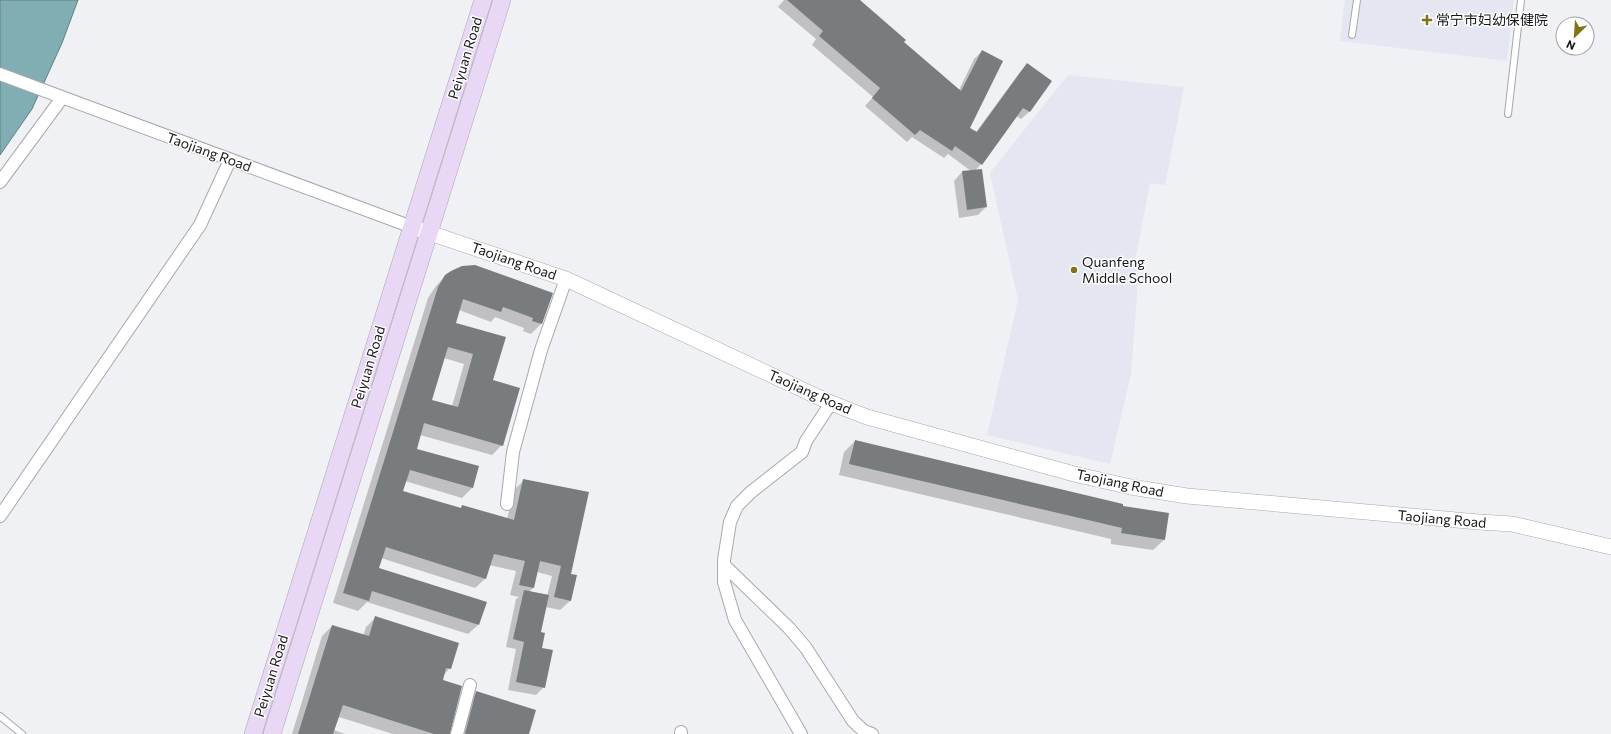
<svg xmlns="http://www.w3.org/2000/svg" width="1611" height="734" viewBox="0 0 1611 734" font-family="Commissioner,'Noto Sans SC',sans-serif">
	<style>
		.built { fill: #e4e6f1 }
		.water { fill: #80aeb3; stroke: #608184 }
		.shadow { fill: #0003; fill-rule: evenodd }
		.building { fill: #797c7e; fill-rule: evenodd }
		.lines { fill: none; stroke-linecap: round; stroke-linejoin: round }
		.service-casing { stroke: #a7a8ab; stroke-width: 8 }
		.minor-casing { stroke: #a7a8ab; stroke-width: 14 }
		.tertiary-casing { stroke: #a7a8ab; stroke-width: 16 }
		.secondary-casing { stroke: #a7a8ab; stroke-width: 18 }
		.service { stroke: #fff; stroke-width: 6 }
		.minor { stroke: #fff; stroke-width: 12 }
		.tertiary { stroke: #fff; stroke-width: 15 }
		.secondary { stroke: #e9d7f6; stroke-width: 17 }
		.poi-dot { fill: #817417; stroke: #fff; stroke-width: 1.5 }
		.labels { text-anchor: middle; stroke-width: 3; stroke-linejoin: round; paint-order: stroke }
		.poi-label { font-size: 14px; fill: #171718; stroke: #fff; text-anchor: start }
		.street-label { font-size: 14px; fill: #171718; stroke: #fff }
	</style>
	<rect width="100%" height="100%" fill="#f0f1f4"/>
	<!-- built -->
	<g class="built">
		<path d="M1345,0H1514L1507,61L1340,41Z"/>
		<path d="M1068,75L1184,87L1165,185L1150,183L1135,261L1138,280L1131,374L1110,464L987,435L1018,300L990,173Z"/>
	</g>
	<!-- water -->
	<path class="water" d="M0,0H78L62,43L32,109L0,155Z"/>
	<!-- shadow -->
	<g class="shadow">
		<path d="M784,0H857L902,42L959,90L974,59L982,51L969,128L976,132L1020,72L1027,65L1051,82L1029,112L1021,119L1016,116L981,164L975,171L986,207L978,215L959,218L954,181L962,172L971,171L948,154L944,158L912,137L907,142L865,106L873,97L812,45L816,39L778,7Z"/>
		<path d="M446,275L552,294L541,324L531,334L523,331L524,328L495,317L491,322L459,310L455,324L492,381L502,445L492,455L420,435L415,449L478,467L472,488L462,498L405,481L402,492L460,509L462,506L507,519L514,490L524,480L570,575V601L560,610L546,607L540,633L544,687L536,695L508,690L516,649L506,647L516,599L519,597L510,595L516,571L489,565L485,579L475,588L381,558L378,568L478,625L468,634L367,602L358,611L333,603L428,298L436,286ZM444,358L464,364L452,406L431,401ZM537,572L552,576L547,596L529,592L533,588Z"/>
		<path d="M855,441L1122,507L1164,540L1153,550L1111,544V539L839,475L844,452Z"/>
		<path d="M376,617L450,668L443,676L441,680L449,734H393L339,717L334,730L345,734H292L322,636L332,626L363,636L366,627Z"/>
		<path d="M477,692L528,734H458L467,702Z"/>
	</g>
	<!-- building -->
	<g class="building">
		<path d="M787,0H860L906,40L904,42L961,91L982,50L1003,61L970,128L977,132L1027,63L1052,81L1030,112L1023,108L982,165L955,146L952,151L920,130L915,135L872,98L880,88L819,36L823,31Z"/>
		<path d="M982,169L987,207L967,210L962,171Z"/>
		<path d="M475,265L553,293L542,324L532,321L533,318L503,307L501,312L463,299L456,323L506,337L493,380L520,388L503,446L424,423L417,449L479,466L473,488L410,470L403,491L461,508L462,505L514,520L523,479L589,492L571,574L577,575L571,601L554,597L561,566L540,561L534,588L519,585L525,561L494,554L486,579L386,547L379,568L487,602L479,625L372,591L369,601L343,593L438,287L445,275L451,271L462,266ZM448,347L473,354L458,407L432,400Z"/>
		<path d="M855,440L1123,504V506L1169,513L1165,540L1121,533L1122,528L849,464Z"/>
		<path d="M524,590L549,595L541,632L545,633L542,648L553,650L545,688L516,682L524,642L513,639Z"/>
		<path d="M375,616L459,643L451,669L446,668L443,680L462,686L450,734H434L343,705L333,734H298L332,625L369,636Z"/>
		<path d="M476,691L536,710L529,734H465Z"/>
	</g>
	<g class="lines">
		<!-- service casing -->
		<g class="service-casing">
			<g id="service">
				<path d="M1352,35L1357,0"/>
				<path d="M1508,114L1521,0"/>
				<path d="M0,716L22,734"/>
			</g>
		</g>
		<!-- minor casing -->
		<g class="minor-casing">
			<g id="minor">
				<path d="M0,74L412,227"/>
				<path d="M0,182L62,98"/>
				<path d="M507,504L513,452L541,350L566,279"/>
				<path d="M0,516L200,225L230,160"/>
				<path d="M724,565L789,628L806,648L853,721L864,731L872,734"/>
				<path d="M457,734L470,685"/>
				<path d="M681,734V732"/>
				<path d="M801,734L735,620L724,582V560L730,522L737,506L751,492L802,452L806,441L831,403"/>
			</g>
		</g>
		<!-- tertiary casing -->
		<g class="tertiary-casing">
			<path id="tertiary" d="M412,227L566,279L831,403L867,417L1078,475L1131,487L1187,496L1479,522L1512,524L1611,547"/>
		</g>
		<!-- secondary casing -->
		<g class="secondary-casing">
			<g id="secondary">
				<path d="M253,734L483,0"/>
				<path d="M272,734L502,0"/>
			</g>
		</g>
		<!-- service -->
		<use href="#service" class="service"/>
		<!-- minor -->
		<use href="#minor" class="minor"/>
		<!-- tertiary -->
		<use href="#tertiary" class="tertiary"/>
		<!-- secondary -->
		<use href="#secondary" class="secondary"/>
	</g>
	<!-- markers -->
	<g class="poi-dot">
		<path d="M1425 14h4v4h4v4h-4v4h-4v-4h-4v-4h4z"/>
		<circle cx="1074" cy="270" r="4"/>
	</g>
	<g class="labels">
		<!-- poi labels -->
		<g class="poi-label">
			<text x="1436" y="25">常宁市妇幼保健院</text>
			<text x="1082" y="267">Quanfeng<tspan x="1082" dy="16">Middle School</tspan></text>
		</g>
		<!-- street labels -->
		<g class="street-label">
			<text transform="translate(465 58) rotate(-73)" y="5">Peiyuan Road</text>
			<text transform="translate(209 152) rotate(20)" y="5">Taojiang Road</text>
			<text transform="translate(514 261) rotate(19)" y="5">Taojiang Road</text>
			<text transform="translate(368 367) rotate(-73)" y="5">Peiyuan Road</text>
			<text transform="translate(810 392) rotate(24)" y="5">Taojiang Road</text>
			<text transform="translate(1120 483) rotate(12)" y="5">Taojiang Road</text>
			<text transform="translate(1442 519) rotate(5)" y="5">Taojiang Road</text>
			<text transform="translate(271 676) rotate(-73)" y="5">Peiyuan Road</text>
		</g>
	</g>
	<!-- north arrow -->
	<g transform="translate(1575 36) rotate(205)"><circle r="19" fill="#ffffff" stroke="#a2a2a3"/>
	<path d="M0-3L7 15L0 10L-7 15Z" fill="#817417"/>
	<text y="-6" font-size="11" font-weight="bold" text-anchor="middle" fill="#171718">N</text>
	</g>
</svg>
